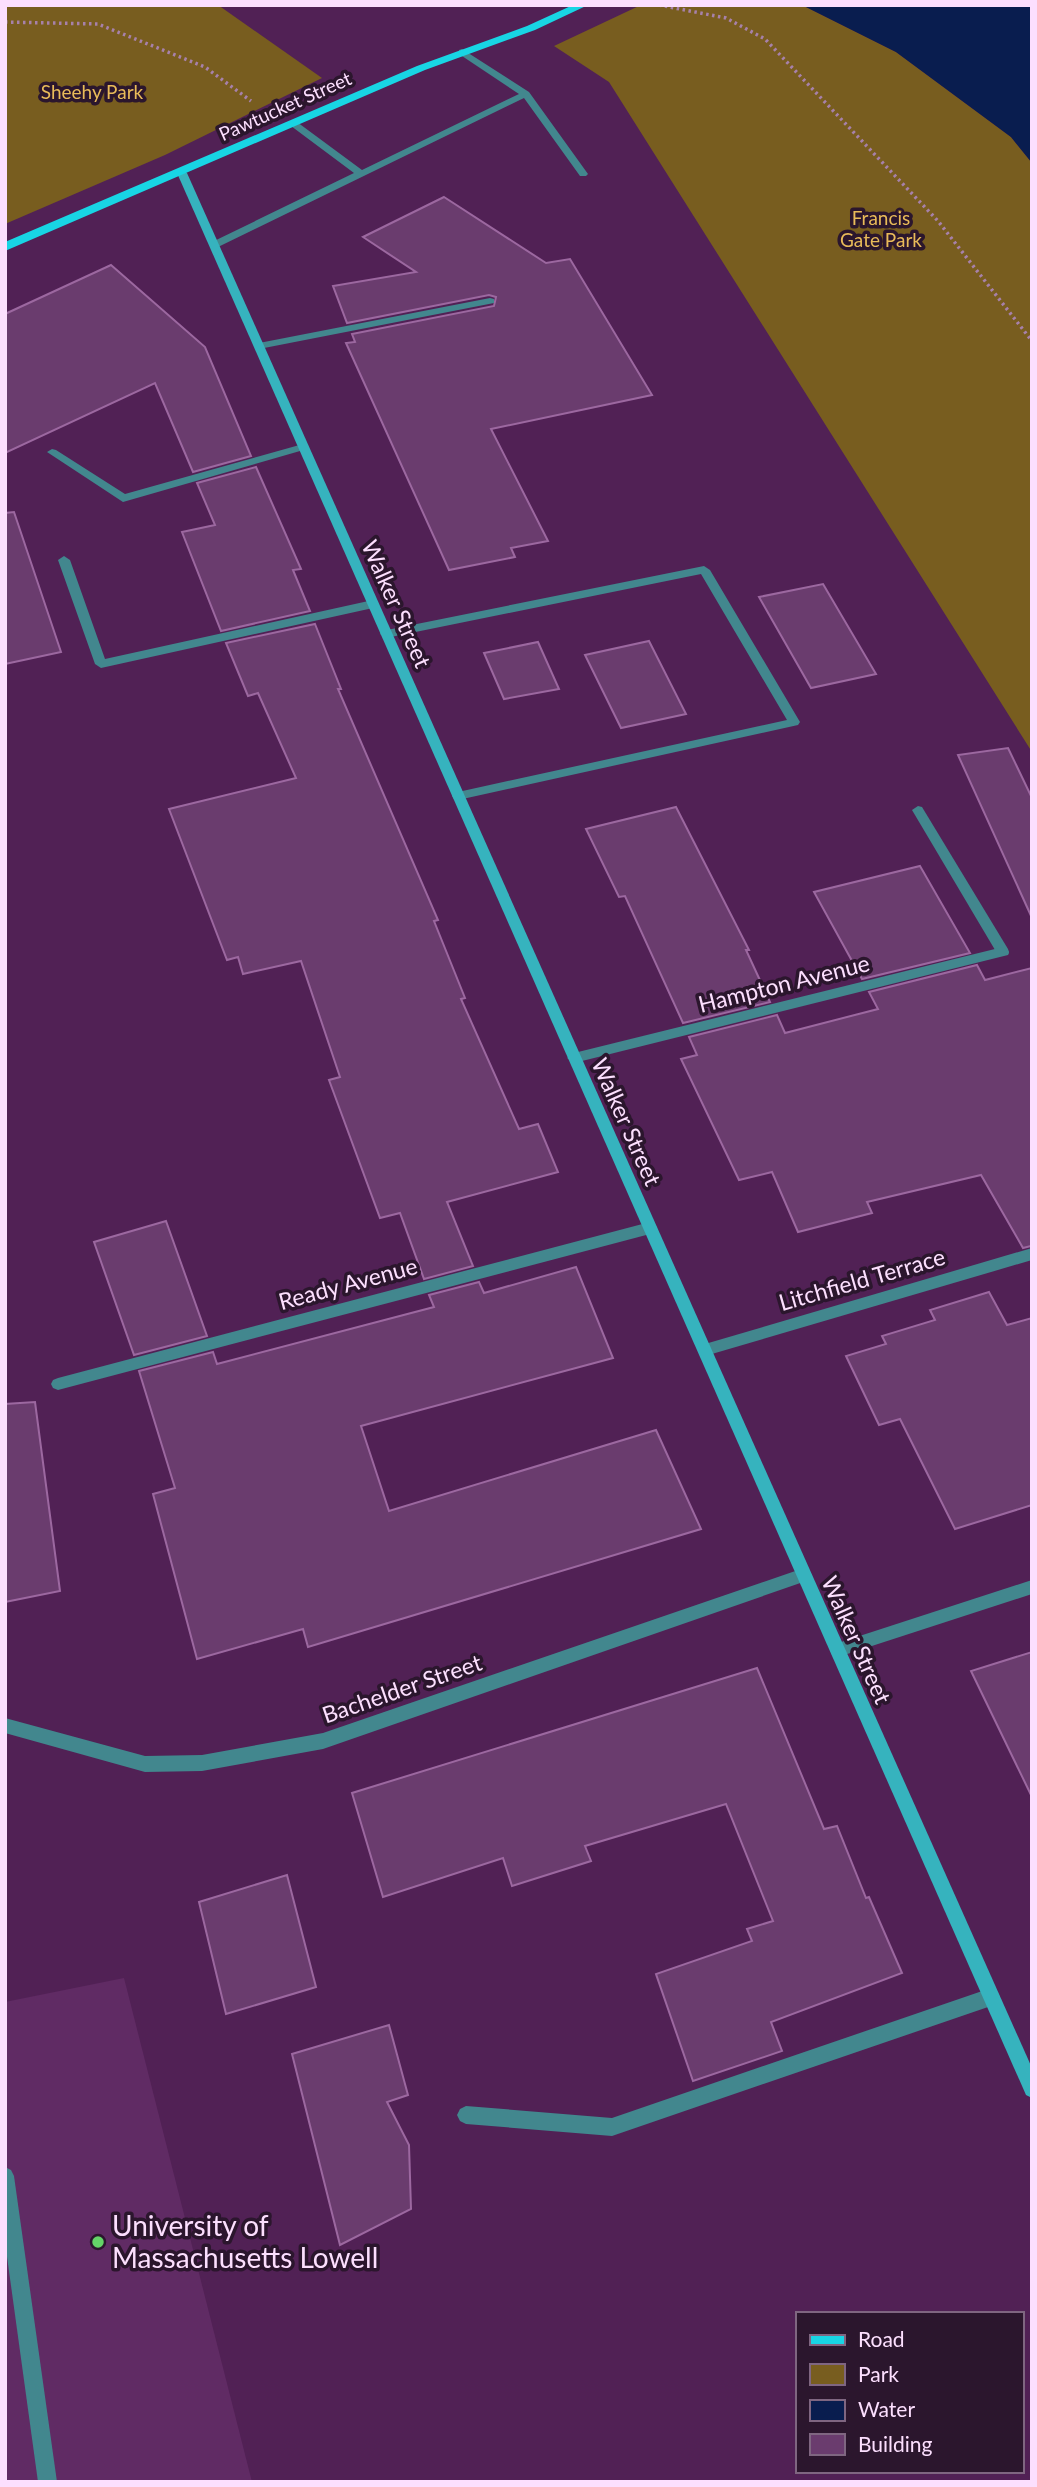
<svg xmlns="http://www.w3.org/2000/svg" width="1037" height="2487" viewBox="0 0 1037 2487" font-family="Lato,sans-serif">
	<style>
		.built { fill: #602b64 }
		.green { fill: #785d1f }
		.water { fill: #091d4f }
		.building { fill: #6a3c6e; stroke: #9c68a0; stroke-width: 2 }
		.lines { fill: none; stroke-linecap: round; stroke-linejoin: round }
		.path { stroke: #a781aa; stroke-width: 3.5; stroke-dasharray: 2.5 3.5; stroke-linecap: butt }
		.lane { fill: #42878e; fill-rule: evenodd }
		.street { fill: #42878e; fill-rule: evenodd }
		.secondary { fill: #36b3be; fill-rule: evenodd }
		.primary { fill: #18d5e4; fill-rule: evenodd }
		.poi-dot { fill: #64d468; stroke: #2b162d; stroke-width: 2.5 }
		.labels { text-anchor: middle; stroke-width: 7; stroke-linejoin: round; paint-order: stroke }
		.far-park-label { font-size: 19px; fill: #e9bb59; stroke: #2b162d }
		.far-street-label { font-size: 19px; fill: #fcdffe; stroke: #2b162d }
		.street-label { font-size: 23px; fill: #fcdffe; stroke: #2b162d }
		.near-poi-label { font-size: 28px; fill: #fcdffe; stroke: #2b162d; text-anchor: start }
	</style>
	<rect width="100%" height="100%" fill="#512155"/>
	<!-- built -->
	<path class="built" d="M124,1978L252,2482H5V2002Z"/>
	<!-- green -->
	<g class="green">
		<path d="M5,5H218L322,78L165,155L5,224Z"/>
		<path d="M641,5H802L896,52L1011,137L1032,163V752L609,82L554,46Z"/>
	</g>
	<!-- water -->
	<path class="water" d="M802,5H1032V163L1011,137L896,52Z"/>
	<!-- building -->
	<g class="building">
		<path d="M444,197L546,263L570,259L652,395L491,429L548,541L511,548L515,557L449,570L346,343L355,342L352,334L494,306L496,297L489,295L347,323L333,286L416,272L363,237Z"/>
		<path d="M111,265L205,347L251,456L193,472L155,383L5,453V314Z"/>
		<path d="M256,467L301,569L293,570L310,611L221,631L182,532L215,525L197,483Z"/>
		<path d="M14,512L61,652L5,664V513Z"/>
		<path d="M823,584L876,674L811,688L759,597Z"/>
		<path d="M315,624L341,689H338L438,920L434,921L465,998L461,999L519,1129L538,1124L558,1172L447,1202L473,1266L424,1279L400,1213L380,1218L329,1080L340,1077L301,961L243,974L238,957L227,960L169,809L296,778L258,693L248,696L226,643Z"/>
		<path d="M649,641L686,714L621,728L585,655Z"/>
		<path d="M538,642L559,689L504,699L484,653Z"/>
		<path d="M1008,748L1032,798V918L958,755Z"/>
		<path d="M676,807L749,950H746L770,1002L683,1023L625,896L619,897L586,829Z"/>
		<path d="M920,866L970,953L862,979L814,892Z"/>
		<path d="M977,965L985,980L1032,968L1031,1246L1023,1248L981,1175L867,1202L872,1213L798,1232L772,1172L739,1180L681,1059L697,1055L689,1037L777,1015L785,1033L878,1009L869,992Z"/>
		<path d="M166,1221L207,1336L134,1355L94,1242Z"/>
		<path d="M576,1267L613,1358L361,1426L389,1511L656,1430L701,1529L308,1647L303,1629L197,1659L153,1494L175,1488L139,1371L213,1352L217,1364L434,1307L429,1295L479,1282L484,1293Z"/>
		<path d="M989,1292L1007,1325L1032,1318V1505L955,1529L900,1419L879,1425L846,1356L886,1344L882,1336L935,1320L930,1310Z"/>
		<path d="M35,1402L60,1591L5,1602V1404Z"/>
		<path d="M1032,1652V1797L971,1671Z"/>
		<path d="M757,1668L824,1829L837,1826L866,1898L869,1897L902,1973L771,2022L782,2051L693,2081L656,1974L752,1941L747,1929L773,1921L726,1804L585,1846L591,1861L512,1886L503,1858L383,1897L352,1793Z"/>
		<path d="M287,1875L316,1987L226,2014L199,1902Z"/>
		<path d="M389,2025L408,2095L387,2102L409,2145L411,2209L340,2245L292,2054Z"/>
	</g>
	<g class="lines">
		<!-- path -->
		<g class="path">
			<path d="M659,5L726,18L765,39L938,221L1032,341"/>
			<path d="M5,22L98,24L205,67L251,101"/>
		</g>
		<!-- lane -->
		<g class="lane">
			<path d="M462,49L529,92L588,174L586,176H580L524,98L218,247H210V243L354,173L291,126V122H297L362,170L519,94L459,54V50Z"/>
			<path d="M490,298L494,299V303L259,349L254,346L259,343Z"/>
			<path d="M303,444L307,445V449L123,502L47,452L52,449L56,450L125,494Z"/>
			<path d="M64,556L70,560L105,659L373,600L379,604L373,608L101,668L95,664L58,560Z"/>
			<path d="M704,566L710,570L800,722L798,725L458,800L454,799L452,796L454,793L458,792L787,720L701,574L386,638L380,634L382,631Z"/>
			<path d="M918,806L922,807L1008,949L1009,952L1008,955H998L912,810Z"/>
			<path d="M991,1988L997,1991L1000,1997L997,2003L991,2006L612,2136L466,2124L460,2121L457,2115L460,2109L466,2106L612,2118Z"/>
			<path d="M5,2167L11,2170L14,2176L57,2482H38L5,2242Z"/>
		</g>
		<!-- street -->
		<g class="street">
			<path d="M1003,947L1009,952L1008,955L574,1063L567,1058L574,1053Z"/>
			<path d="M650,1222L655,1224L657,1228L655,1232L650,1234L58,1390L53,1388L51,1384L53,1380L58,1378Z"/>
			<path d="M1032,1248V1260L705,1356L700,1354L698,1350L700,1346L705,1344Z"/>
			<path d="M804,1568L809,1570L812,1575L809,1580L323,1749L202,1771L145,1772L5,1733V1718L145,1756L202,1755L323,1733Z"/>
			<path d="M1032,1580V1594L838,1657L832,1655L830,1650L832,1645L838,1643Z"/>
		</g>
		<!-- secondary -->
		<path class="secondary" d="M182,170L187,173L1032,2068V2098L1026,2095L177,173Z"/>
		<!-- primary -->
		<path class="primary" d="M573,5H588L535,30L425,70L5,251V242L417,66L527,26Z"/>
	</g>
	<!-- markers -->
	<circle class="poi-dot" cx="98" cy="2242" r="7"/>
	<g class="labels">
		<!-- far-park labels -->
		<g class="far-park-label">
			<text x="92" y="99">Sheehy Park</text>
			<text x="881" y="225">Francis<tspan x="881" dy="22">Gate Park</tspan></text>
		</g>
		<!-- far-street labels -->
		<g class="far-street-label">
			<text transform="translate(285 106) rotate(-24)" y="7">Pawtucket Street</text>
		</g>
		<!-- street labels -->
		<g class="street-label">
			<text transform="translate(396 604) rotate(66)" y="8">Walker Street</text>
			<text transform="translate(784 984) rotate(-14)" y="8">Hampton Avenue</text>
			<text transform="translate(626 1122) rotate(66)" y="8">Walker Street</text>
			<text transform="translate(862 1280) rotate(-16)" y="8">Litchfield Terrace</text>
			<text transform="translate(348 1284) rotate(-15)" y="8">Ready Avenue</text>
			<text transform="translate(856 1640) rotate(66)" y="8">Walker Street</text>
			<text transform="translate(402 1689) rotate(-19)" y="8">Bachelder Street</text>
		</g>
		<!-- near-poi labels -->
		<g class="near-poi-label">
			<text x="112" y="2236">University of<tspan x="112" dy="32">Massachusetts Lowell</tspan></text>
		</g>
	</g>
	<!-- border -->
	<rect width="1037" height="2487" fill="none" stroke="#fcdffe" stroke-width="14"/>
	<!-- legend -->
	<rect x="796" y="2312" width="228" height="161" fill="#2b162d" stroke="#7f6681" stroke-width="2"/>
	<rect x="810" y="2335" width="35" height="10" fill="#18d5e4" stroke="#7f6681" stroke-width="2"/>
	<text x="858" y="2347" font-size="21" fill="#fcdffe">Road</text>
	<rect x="810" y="2364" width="35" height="21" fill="#785d1f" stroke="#7f6681" stroke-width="2"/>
	<text x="858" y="2382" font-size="21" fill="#fcdffe">Park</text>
	<rect x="810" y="2400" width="35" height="21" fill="#091d4f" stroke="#7f6681" stroke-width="2"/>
	<text x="858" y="2417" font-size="21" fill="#fcdffe">Water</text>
	<rect x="810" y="2434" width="35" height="21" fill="#6a3c6e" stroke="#7f6681" stroke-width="2"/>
	<text x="858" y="2452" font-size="21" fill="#fcdffe">Building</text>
</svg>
